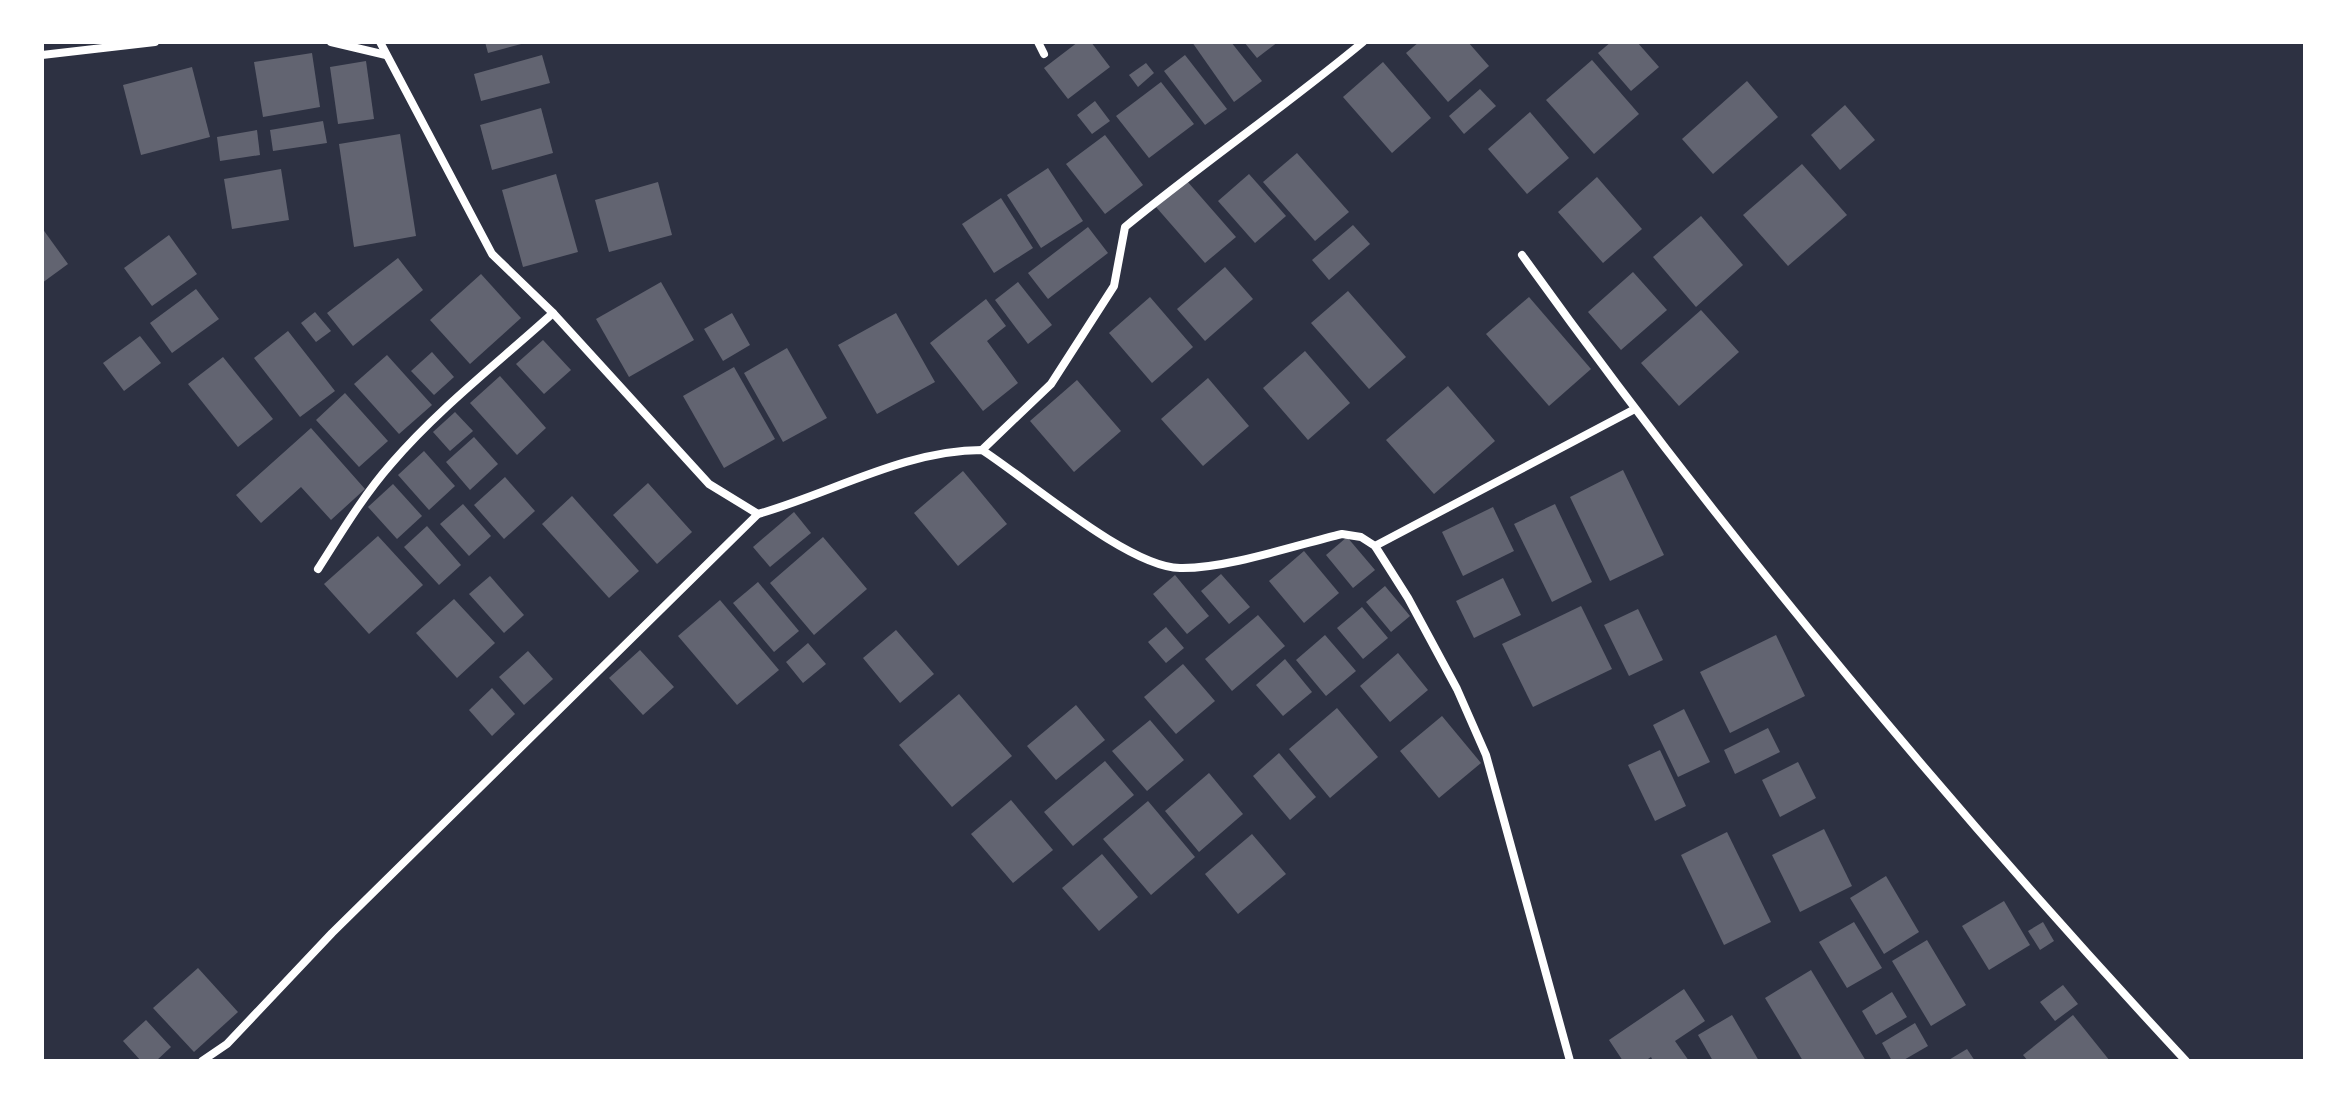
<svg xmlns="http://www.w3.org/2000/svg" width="2347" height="1103" viewBox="0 0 2347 1103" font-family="'Space Grotesk',sans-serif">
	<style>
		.building { fill: #626471 }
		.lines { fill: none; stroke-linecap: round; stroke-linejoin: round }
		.minor { stroke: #fff; stroke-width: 8 }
	</style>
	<rect width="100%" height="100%" fill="#2d3142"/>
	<!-- building -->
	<g class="building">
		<path d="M485,42H525V43L488,53Z"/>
		<path d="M1078,42H1091L1110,67L1068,99L1044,68Z"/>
		<path d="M1192,42H1231L1262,81L1234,102Z"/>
		<path d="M1244,42H1278L1257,58Z"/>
		<path d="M1419,42H1468L1489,66L1448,102L1406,53Z"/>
		<path d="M1611,42H1637L1659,67L1631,91L1598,53Z"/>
		<path d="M312,53L320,107L263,117L254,62Z"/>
		<path d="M542,55L550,83L481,101L474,74Z"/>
		<path d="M1185,55L1227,109L1205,125L1164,71Z"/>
		<path d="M1592,60L1639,114L1594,154L1546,100Z"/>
		<path d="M366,61L374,119L338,124L330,67Z"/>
		<path d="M1383,62L1431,118L1392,153L1343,97Z"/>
		<path d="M1146,63L1154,73L1138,87L1129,75Z"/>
		<path d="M192,67L210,137L141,155L123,85Z"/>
		<path d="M1747,81L1778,117L1713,174L1682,139Z"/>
		<path d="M1161,82L1194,124L1149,158L1116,116Z"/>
		<path d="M1480,89L1496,106L1464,134L1449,116Z"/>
		<path d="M1095,101L1110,121L1092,134L1077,115Z"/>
		<path d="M1845,105L1875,140L1840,170L1811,135Z"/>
		<path d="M541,108L553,153L492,170L480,125Z"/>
		<path d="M1530,112L1569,158L1527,194L1488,149Z"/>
		<path d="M323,121L327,143L273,151L270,130Z"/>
		<path d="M257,130L260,155L220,161L217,137Z"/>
		<path d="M400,134L416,236L354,247L339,144Z"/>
		<path d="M1105,135L1143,185L1105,214L1066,164Z"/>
		<path d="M1297,153L1349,212L1315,241L1263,182Z"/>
		<path d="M1802,164L1847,215L1788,266L1743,215Z"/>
		<path d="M1048,168L1083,221L1041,248L1007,195Z"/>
		<path d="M281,169L289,220L232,229L224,179Z"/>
		<path d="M556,174L578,252L523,267L502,190Z"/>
		<path d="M1249,174L1286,216L1255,243L1218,201Z"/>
		<path d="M1597,177L1642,229L1603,263L1558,212Z"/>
		<path d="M1187,181L1236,237L1205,263L1156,207Z"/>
		<path d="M658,182L672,235L609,252L595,200Z"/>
		<path d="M1001,198L1033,248L994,273L962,224Z"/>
		<path d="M1701,216L1743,265L1696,307L1653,257Z"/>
		<path d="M1353,225L1370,244L1329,280L1312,260Z"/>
		<path d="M1088,227L1108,253L1048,299L1028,273Z"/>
		<path d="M42,228L68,264L42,283Z"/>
		<path d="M169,235L197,274L152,306L124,268Z"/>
		<path d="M398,258L423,290L353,346L327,313Z"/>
		<path d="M1225,267L1253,299L1205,341L1177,309Z"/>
		<path d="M1633,272L1667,310L1621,350L1588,312Z"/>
		<path d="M481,274L521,318L470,364L430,320Z"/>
		<path d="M661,282L694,340L629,377L596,319Z"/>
		<path d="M1018,282L1052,325L1028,344L995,300Z"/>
		<path d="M196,289L219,319L172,353L150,323Z"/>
		<path d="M1348,291L1406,357L1369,389L1311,323Z"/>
		<path d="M1150,297L1193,347L1152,383L1109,333Z"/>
		<path d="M1529,297L1591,369L1549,406L1486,334Z"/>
		<path d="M986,299L1006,326L987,341L1018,383L983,411L930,343Z"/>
		<path d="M1701,310L1739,352L1679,406L1641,363Z"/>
		<path d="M315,312L331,331L316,342L301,323Z"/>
		<path d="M732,313L750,345L723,361L704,329Z"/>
		<path d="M896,313L935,382L877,414L838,345Z"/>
		<path d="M288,331L335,391L300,417L254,358Z"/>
		<path d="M140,336L161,363L124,391L103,363Z"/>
		<path d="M543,340L571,370L544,394L516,364Z"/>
		<path d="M787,348L827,418L783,442L744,373Z"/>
		<path d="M1305,351L1350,403L1308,440L1263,388Z"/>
		<path d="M432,352L454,377L434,395L411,371Z"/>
		<path d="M387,355L432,405L399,434L354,384Z"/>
		<path d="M223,357L273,419L238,447L188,384Z"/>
		<path d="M734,367L775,439L724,468L683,396Z"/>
		<path d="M500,376L546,428L517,455L470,403Z"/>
		<path d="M1208,378L1249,426L1203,466L1161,419Z"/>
		<path d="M1077,380L1121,431L1074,472L1030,421Z"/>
		<path d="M1448,386L1495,441L1434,494L1386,440Z"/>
		<path d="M345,393L388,441L359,467L316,420Z"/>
		<path d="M455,412L473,431L450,451L433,432Z"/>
		<path d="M311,428L365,489L331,520L301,487L261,523L236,495Z"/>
		<path d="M474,437L498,464L470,490L446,462Z"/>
		<path d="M424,451L455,486L429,510L398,475Z"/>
		<path d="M1623,470L1664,555L1610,581L1570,497Z"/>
		<path d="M963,471L1007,524L958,566L914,513Z"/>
		<path d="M505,477L535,511L504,539L474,505Z"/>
		<path d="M648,483L692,532L657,564L613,515Z"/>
		<path d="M393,484L422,516L397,539L368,507Z"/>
		<path d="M572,496L639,571L609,598L542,524Z"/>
		<path d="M463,504L491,536L469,556L440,524Z"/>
		<path d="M1555,504L1592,582L1552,602L1514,524Z"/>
		<path d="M1493,507L1514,551L1463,576L1442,532Z"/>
		<path d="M794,512L811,533L770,567L753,547Z"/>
		<path d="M427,526L461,565L439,585L404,547Z"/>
		<path d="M378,536L423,585L369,634L324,584Z"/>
		<path d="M823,537L867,589L814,635L770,583Z"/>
		<path d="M1347,537L1375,570L1353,588L1326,555Z"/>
		<path d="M1304,551L1339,593L1304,623L1269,581Z"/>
		<path d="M1221,574L1250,607L1229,624L1201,591Z"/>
		<path d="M1175,575L1209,616L1187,634L1153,594Z"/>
		<path d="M490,576L524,615L504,633L469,594Z"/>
		<path d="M1503,578L1521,615L1474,638L1456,601Z"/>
		<path d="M758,582L799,631L774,652L733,603Z"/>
		<path d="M1385,586L1410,616L1391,632L1366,602Z"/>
		<path d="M454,599L495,643L457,678L416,633Z"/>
		<path d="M720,600L779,670L737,705L678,636Z"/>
		<path d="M1581,606L1612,669L1533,707L1502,644Z"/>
		<path d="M1362,607L1388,638L1363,659L1337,628Z"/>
		<path d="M1638,609L1663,660L1629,676L1604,625Z"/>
		<path d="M1258,615L1285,646L1232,691L1205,659Z"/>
		<path d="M1166,627L1184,648L1166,663L1148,642Z"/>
		<path d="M896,630L934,674L900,703L863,658Z"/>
		<path d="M1325,635L1356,671L1326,696L1296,660Z"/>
		<path d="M1776,635L1805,696L1730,733L1700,672Z"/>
		<path d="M808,643L826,664L803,683L786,662Z"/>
		<path d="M640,650L674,687L643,715L609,678Z"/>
		<path d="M528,651L553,679L524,705L499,677Z"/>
		<path d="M1398,653L1428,690L1390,722L1360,686Z"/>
		<path d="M1285,659L1312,692L1283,716L1256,685Z"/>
		<path d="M1183,664L1215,701L1176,734L1144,697Z"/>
		<path d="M492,688L515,714L492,736L469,710Z"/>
		<path d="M959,694L1012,756L952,807L899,745Z"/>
		<path d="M1076,705L1105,740L1056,780L1027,746Z"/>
		<path d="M1337,708L1378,757L1330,798L1289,749Z"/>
		<path d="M1684,709L1710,762L1678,777L1653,725Z"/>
		<path d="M1442,716L1481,763L1439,798L1400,751Z"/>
		<path d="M1150,720L1184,760L1147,791L1112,751Z"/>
		<path d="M1768,728L1780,752L1735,774L1724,750Z"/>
		<path d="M1660,750L1686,806L1655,821L1628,765Z"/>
		<path d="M1279,753L1316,797L1290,820L1253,776Z"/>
		<path d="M1105,761L1134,795L1073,846L1044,812Z"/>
		<path d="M1798,762L1816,798L1780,817L1762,780Z"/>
		<path d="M1209,773L1243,814L1199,852L1165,811Z"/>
		<path d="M1011,800L1053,850L1013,883L971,834Z"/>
		<path d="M1148,801L1195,857L1151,895L1103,839Z"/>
		<path d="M1824,829L1852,886L1800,912L1772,855Z"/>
		<path d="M1727,832L1771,922L1724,945L1681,855Z"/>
		<path d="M1252,834L1286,874L1238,914L1205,874Z"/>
		<path d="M1102,854L1138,897L1099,931L1062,888Z"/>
		<path d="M1886,876L1919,932L1884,954L1850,898Z"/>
		<path d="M2004,901L2030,945L1989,970L1962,926Z"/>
		<path d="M1854,922L1882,968L1847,988L1819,942Z"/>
		<path d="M2043,922L2054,941L2040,950L2028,931Z"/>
		<path d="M1927,940L1966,1005L1931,1026L1892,961Z"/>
		<path d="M198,968L238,1012L194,1052L153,1008Z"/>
		<path d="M1811,970L1866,1061H1803L1765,998Z"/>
		<path d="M2063,985L2078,1004L2055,1021L2040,1002Z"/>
		<path d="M1684,989L1705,1021L1675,1041L1689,1061H1653L1651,1057L1645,1061H1623L1609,1040Z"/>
		<path d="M1892,992L1907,1017L1876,1035L1862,1011Z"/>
		<path d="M1732,1015L1759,1061H1713L1698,1035Z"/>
		<path d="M2073,1015L2110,1061H2028L2023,1055Z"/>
		<path d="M146,1020L171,1047L156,1061H141L123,1041Z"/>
		<path d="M1915,1023L1928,1046L1902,1061H1892L1882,1043Z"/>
		<path d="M1967,1049L1975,1061H1947Z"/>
	</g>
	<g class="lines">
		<!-- minor -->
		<g class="minor">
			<path d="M331,42L386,55"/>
			<path d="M380,42L492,254L553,313L709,484L758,514C832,493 905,450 982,450C1030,481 1128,567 1180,568C1226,569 1296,545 1342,534L1361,537L1375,546L1408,598L1457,689L1486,755L1570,1061"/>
			<path d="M1038,42L1044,54"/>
			<path d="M42,55L155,42"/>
			<path d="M1522,255C1725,538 1949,806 2186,1061"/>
			<path d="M982,450L1051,384L1114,286L1125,227C1203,163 1286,106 1363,42"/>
			<path d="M1375,546L1633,410"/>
			<path d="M318,569C341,533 363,496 391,464C439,408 499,362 553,313"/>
			<path d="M202,1061L227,1044L332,933L758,514"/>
		</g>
	</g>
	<!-- border -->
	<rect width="2347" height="1103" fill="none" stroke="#ffffff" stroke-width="88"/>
</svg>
